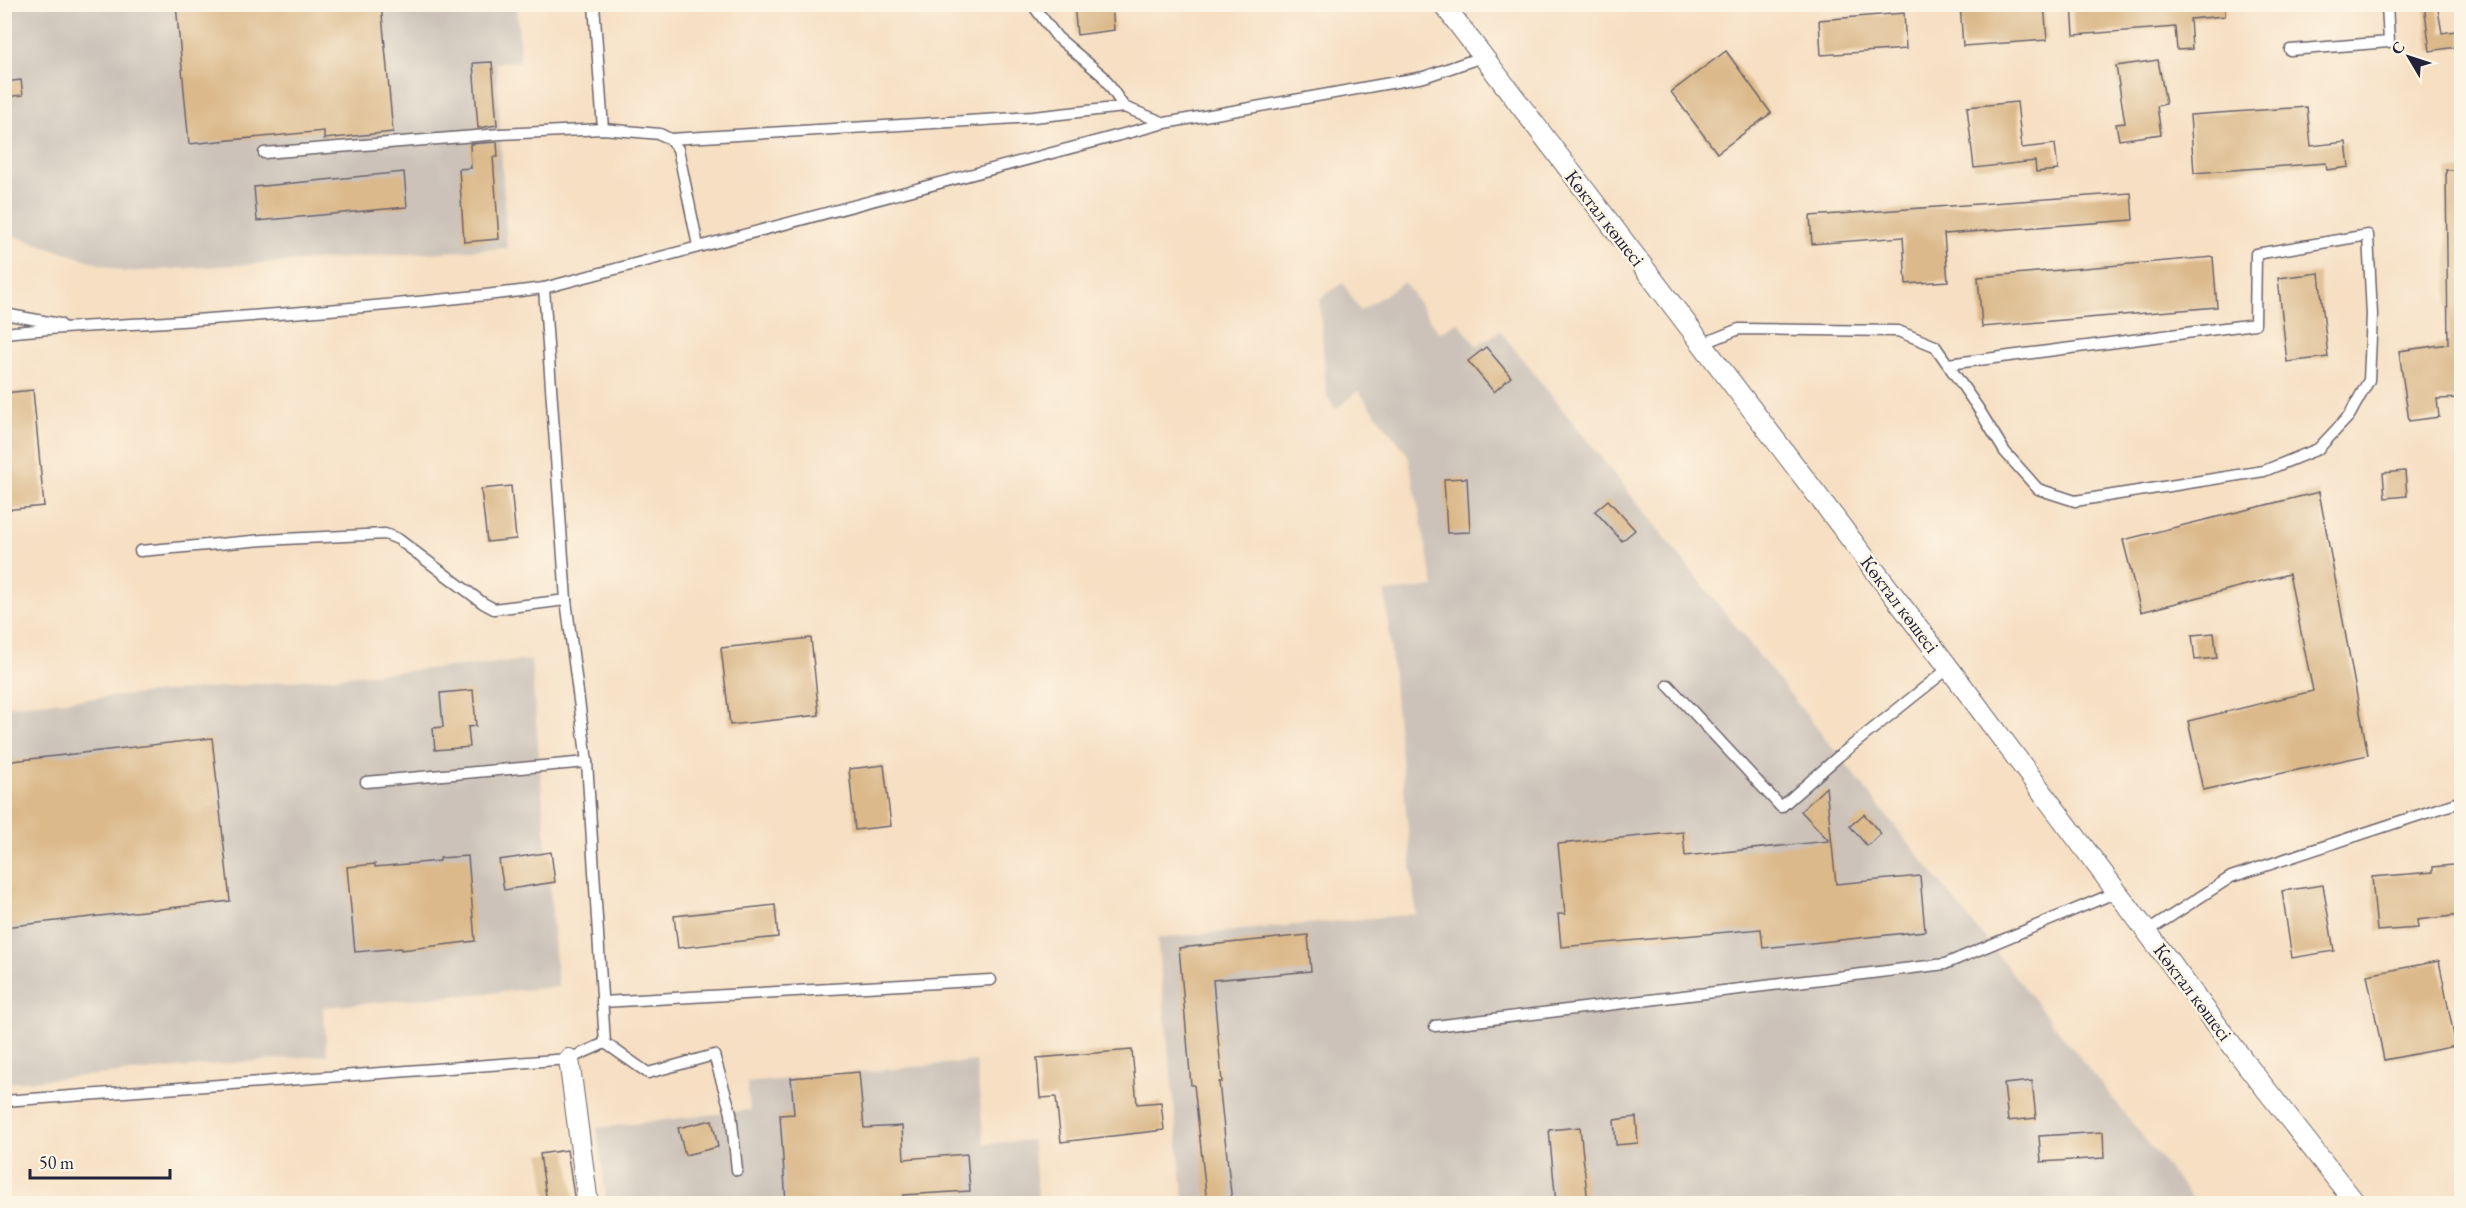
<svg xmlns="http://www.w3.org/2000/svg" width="2466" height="1208" viewBox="0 0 2466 1208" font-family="'EB Garamond',serif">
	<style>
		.industrial { fill: #ccc2b9 }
		.building { fill: #dbb98b }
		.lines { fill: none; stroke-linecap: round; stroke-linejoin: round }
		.lane-casing { stroke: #6c646b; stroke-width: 13 }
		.street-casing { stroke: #6c646b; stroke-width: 22 }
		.lane { stroke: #fff; stroke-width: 10 }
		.street { stroke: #fff; stroke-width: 20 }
		.labels { text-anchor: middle; stroke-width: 5; stroke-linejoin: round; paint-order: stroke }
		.street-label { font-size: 20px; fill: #22223b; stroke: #fcf5e5 }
	</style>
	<rect width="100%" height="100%" fill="#fcf5e5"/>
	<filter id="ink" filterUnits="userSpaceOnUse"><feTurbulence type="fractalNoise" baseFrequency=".0167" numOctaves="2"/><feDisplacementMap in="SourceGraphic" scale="12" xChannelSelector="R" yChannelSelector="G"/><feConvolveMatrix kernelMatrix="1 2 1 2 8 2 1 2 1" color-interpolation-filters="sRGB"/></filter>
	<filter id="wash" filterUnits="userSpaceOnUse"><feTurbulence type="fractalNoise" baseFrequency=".008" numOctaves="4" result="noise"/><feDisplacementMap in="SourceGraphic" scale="24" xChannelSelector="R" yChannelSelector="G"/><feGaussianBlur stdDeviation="1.35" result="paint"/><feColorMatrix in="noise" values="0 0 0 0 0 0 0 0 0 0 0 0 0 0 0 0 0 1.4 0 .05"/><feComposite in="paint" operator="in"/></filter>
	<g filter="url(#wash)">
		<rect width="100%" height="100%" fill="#f6dfc3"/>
		<!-- industrial -->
		<g class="industrial">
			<path d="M5,5H517L520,61L496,63L507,248L124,272L5,233Z"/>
			<path d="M1404,282L1439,333L1458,322L1477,346L1500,331L2196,1203H1184L1157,938L1416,914L1385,592L1434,587L1408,455L1358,391L1336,409L1327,397L1319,299L1343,283L1360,311Z"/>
			<path d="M531,660L558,987L323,1007L327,1055L5,1083V706Z"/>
			<path d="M976,1061L984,1144L1032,1140L1039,1203H607L597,1128L750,1110L747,1083Z"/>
		</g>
		<g id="blocks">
			<!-- building -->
			<g class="building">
				<path d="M176,4H381L393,132L324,139V131L189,144Z"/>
				<path d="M1074,4H1112L1114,30L1077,35Z"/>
				<path d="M1960,4H2044L2047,40L1963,46Z"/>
				<path d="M2072,4H2225V16L2190,19L2192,49L2177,50L2175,27L2074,35Z"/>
				<path d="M2424,4H2437L2442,33L2462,30V46L2430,51Z"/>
				<path d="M1904,13L1906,49L1821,55L1819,20Z"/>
				<path d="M1726,51L1771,113L1717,153L1671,92Z"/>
				<path d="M2158,60L2166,104L2157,106L2161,134L2119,140L2116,124L2125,123L2116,66Z"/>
				<path d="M492,62L497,125L478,128L473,63Z"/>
				<path d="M21,80L23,95L4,97V82Z"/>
				<path d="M2017,102L2022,148L2055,144L2058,170L2036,172L2035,161L1974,168L1967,107Z"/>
				<path d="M2307,107L2311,146L2346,142L2349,167L2327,170L2326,163L2194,173L2190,115Z"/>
				<path d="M497,142L498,157H493L499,239L464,242L459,169L471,168L470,144Z"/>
				<path d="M2446,170H2462V398L2437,399L2439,417L2409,421L2399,351L2448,344Z"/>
				<path d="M404,172L407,207L257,221L254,187Z"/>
				<path d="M2131,193L2133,220L1944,234L1948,281L1906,284L1903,237L1812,244L1810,216Z"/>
				<path d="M2213,257L2217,307L1982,327L1978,277Z"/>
				<path d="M2319,273L2328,357L2287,362L2278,278Z"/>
				<path d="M1486,347L1511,377L1494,392L1468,361Z"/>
				<path d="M33,390L44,506L4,510V393Z"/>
				<path d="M2405,471L2407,496L2385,498L2383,473Z"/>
				<path d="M1467,478L1470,532L1447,533L1444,479Z"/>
				<path d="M511,486L516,539L487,542L481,489Z"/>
				<path d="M2319,492L2368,755L2203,790L2188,721L2313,691L2289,574L2141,612L2123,540Z"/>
				<path d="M1608,500L1635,530L1622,541L1595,511Z"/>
				<path d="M2214,633L2217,658L2195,660L2192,635Z"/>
				<path d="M811,638L819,715L730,725L721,648Z"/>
				<path d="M473,690L476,726L468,727L470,747L435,750L433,728L443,727L440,693Z"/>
				<path d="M212,738L230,901L4,927V762Z"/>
				<path d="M884,765L891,826L855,830L849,769Z"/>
				<path d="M1826,787L1836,884L1920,876L1925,931L1763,948L1761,929L1561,947L1558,914H1565L1558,844L1683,832L1685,856L1829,841L1801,811Z"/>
				<path d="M1864,814L1881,834L1867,846L1850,826Z"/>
				<path d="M551,852L555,882L504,890L499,860Z"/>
				<path d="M468,856L475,941L401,950V948L355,952L347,867L375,864V867L440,861V858Z"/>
				<path d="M2462,864V915L2417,920L2418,928L2377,931L2372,877L2433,872V867Z"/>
				<path d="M2323,885L2334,951L2292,958L2282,891Z"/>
				<path d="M775,905L778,937L678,948L674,916Z"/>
				<path d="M1308,935L1311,971L1213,980L1222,1082H1219L1232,1203H1207L1194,1085H1191L1179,948Z"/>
				<path d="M2439,961L2456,1046L2384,1060L2367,975Z"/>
				<path d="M1132,1050L1137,1104L1161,1102L1164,1130L1061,1142L1056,1097L1040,1098L1037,1058Z"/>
				<path d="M859,1072L864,1128L902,1126L904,1159L967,1154L970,1191L903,1195V1203H786L780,1115L794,1114L791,1078Z"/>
				<path d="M2032,1081L2036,1118L2008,1121L2004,1084Z"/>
				<path d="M1636,1117L1638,1143L1616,1145L1614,1120Z"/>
				<path d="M712,1120L718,1147L685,1155L678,1128Z"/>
				<path d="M1580,1127L1588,1203H1556L1549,1130Z"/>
				<path d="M2103,1132L2104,1158L2041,1162L2039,1136Z"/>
				<path d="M567,1150L575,1203H547L540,1154Z"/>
			</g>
		</g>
	</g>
	<g filter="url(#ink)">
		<use href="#blocks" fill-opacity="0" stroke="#6c646b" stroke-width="1.5"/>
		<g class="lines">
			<!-- lane casing -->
			<g class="lane-casing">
				<g id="lane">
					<path d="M594,4L603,129"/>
					<path d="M1032,4L1057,37L1103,76L1124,107"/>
					<path d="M2290,50L2389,42L2387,4"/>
					<path d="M670,139L1033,117L1124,107L1165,123"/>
					<path d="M264,153L500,134L603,129L660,134L670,139L678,149L698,246"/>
					<path d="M4,314L60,324"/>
					<path d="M4,333C68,326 131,325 195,320C312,312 428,303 544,288"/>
					<path d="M1702,344L1739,329L1898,331L1935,346L1978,408L2005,452L2038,489L2075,501L2264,471L2318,449L2349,416L2369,380L2372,315L2368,235L2256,254L2255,324L1948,364"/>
					<path d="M140,551L264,540L385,534L398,539L483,603L494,609L566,600"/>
					<path d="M1668,685L1781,807L1839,756L1949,668"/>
					<path d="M366,782L587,762"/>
					<path d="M2148,931L2231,877L2462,801"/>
					<path d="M602,1002L991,980"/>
					<path d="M1435,1026L1945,964L2117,892"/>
					<path d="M605,1043L648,1073L714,1055L731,1113L737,1170"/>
					<path d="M4,1101L569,1059L605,1043L587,762L566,600L544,288L1165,123L1424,77L1482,57"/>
				</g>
			</g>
			<!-- street casing -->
			<g class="street-casing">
				<g id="street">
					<path d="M1443,4L1949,668L2250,1069L2356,1204"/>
					<path d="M569,1059L588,1204"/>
				</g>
			</g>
			<!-- lane -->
			<use href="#lane" class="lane"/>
			<!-- street -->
			<use href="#street" class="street"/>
		</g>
	</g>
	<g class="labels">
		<!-- street labels -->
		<g class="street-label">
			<text transform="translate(1605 218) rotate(52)" y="7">Көктал көшесі</text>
			<text transform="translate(1900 604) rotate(53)" y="7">Көктал көшесі</text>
			<text transform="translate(2193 992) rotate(53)" y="7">Көктал көшесі</text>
		</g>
	</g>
	<!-- margin -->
	<rect width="2466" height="1208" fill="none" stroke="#fcf5e5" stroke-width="24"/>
	<!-- north arrow -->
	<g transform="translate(2409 57) rotate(309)" stroke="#fcf5e5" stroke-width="4.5" paint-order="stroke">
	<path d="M0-4.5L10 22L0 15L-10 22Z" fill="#22223b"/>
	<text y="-9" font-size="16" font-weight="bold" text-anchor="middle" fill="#22223b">С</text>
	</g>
	<!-- scale -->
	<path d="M30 1169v9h140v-9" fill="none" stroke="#22223b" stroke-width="3"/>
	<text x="39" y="1169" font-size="18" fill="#22223b" stroke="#fcf5e5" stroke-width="4.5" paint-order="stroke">50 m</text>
</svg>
